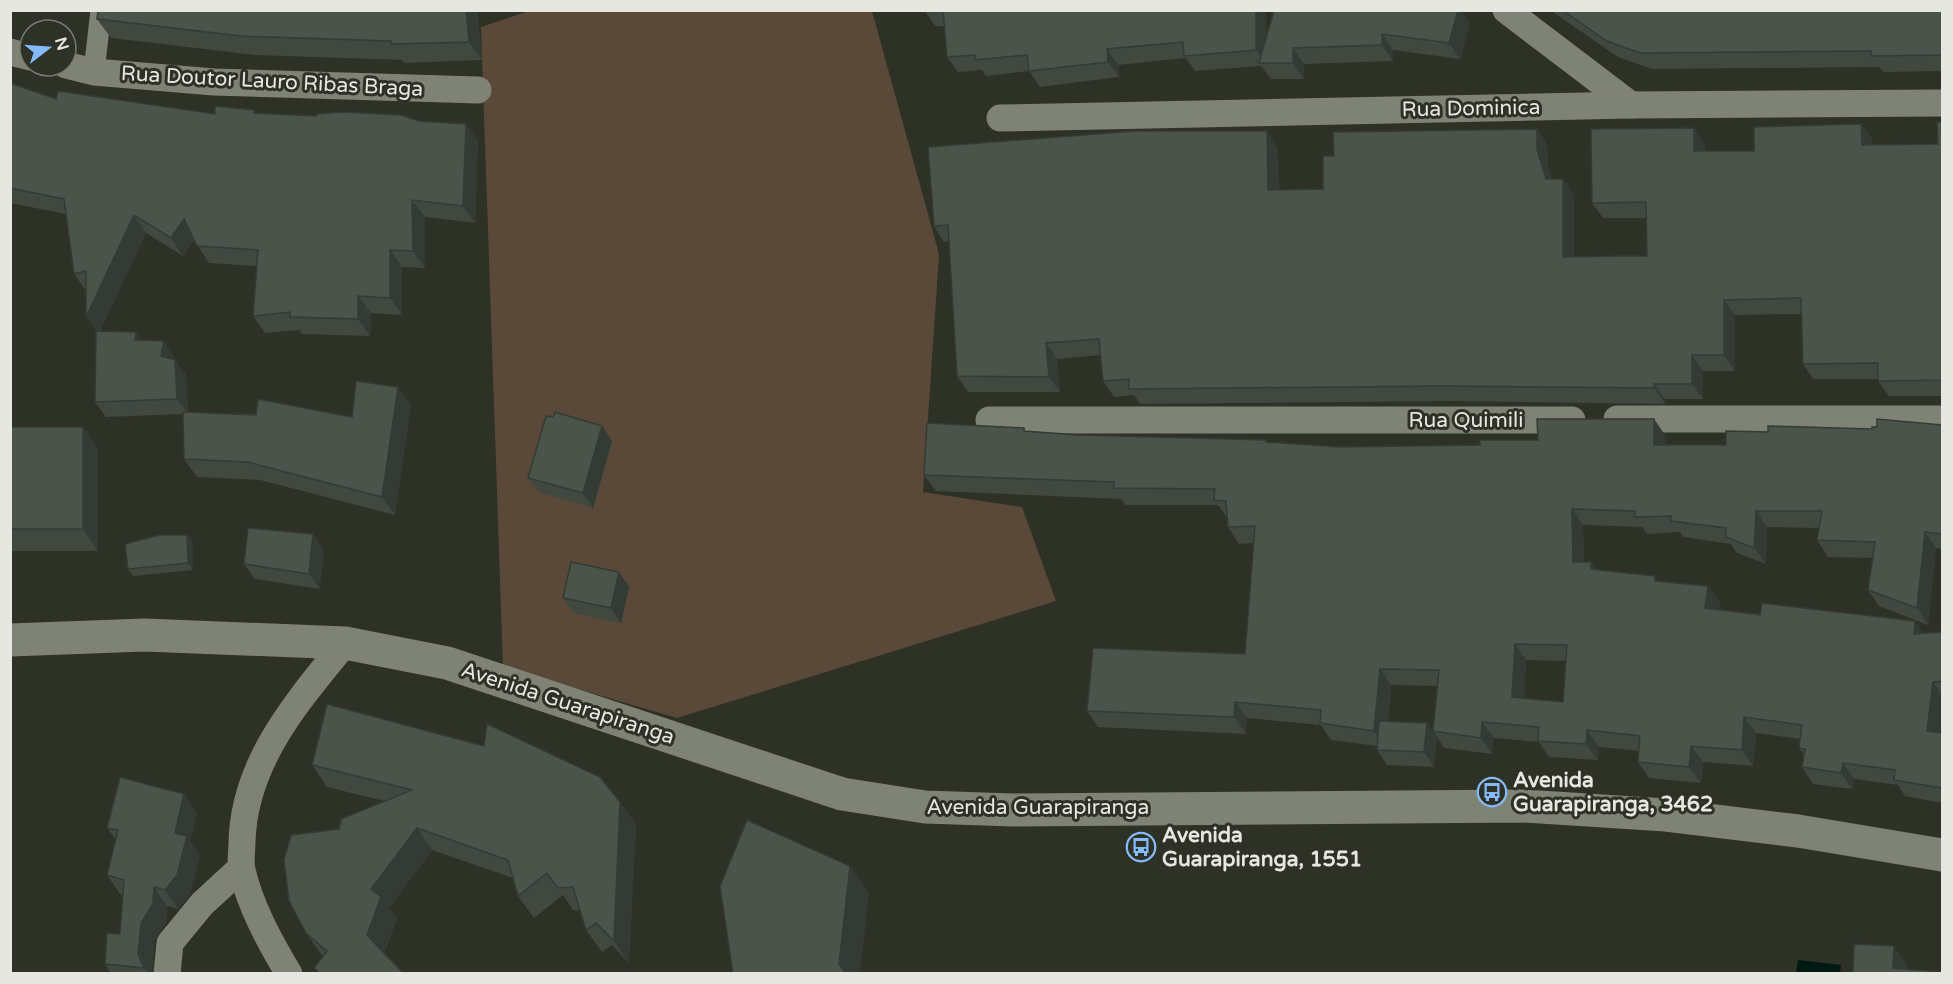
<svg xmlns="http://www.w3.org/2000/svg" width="1953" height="984" viewBox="0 0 1953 984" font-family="'Varela Round',sans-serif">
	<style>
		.green { fill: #5a4938 }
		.water { fill: #001912 }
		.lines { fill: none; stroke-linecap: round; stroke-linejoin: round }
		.pedestrian { stroke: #7f8376; stroke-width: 21 }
		.minor { stroke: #7f8376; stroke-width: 27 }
		.secondary { stroke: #7f8376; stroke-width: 33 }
		.wall { fill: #404840; fill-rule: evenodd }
		.shaded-wall { fill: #343b34 }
		.building { fill: #4a544a; stroke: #343b34; stroke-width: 1.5; fill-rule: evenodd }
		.labels { text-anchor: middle; stroke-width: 6; stroke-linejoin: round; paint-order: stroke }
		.street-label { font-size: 21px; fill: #e5e7e0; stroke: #2e3125 }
		.poi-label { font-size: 21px; font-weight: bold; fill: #e5e7e0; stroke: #2e3125; text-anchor: start }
	</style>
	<rect width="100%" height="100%" fill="#2e3125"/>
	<!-- green -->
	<path class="green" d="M532,10L872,11L939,254L923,492L1022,507L1056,601L677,718L503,667L481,27Z"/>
	<!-- water -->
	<path class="water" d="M1798,960L1841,965L1840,973H1796Z"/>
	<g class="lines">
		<!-- pedestrian -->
		<path class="pedestrian" d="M94,72L101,10"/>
		<!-- minor -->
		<g class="minor">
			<path d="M1506,10L1631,105"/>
			<path d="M10,52L30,57"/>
			<path d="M66,65L94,72L214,82L478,90"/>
			<path d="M1000,118L1631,105L1942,103"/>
			<path d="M1617,419H1942"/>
			<path d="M989,420H1572"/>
			<path d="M167,974L170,943L202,904L241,868"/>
			<path d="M289,974C270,942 250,906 242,870C240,861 242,851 242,842C244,762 297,702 345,643"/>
		</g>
		<!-- secondary -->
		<path class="secondary" d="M10,640L145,635L345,643L447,663L842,794L925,807L1013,810L1523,806L1666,815L1798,831L1942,855"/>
	</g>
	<!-- wall -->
	<g class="wall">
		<path d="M98,10H477L482,60L404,63L402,60L255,55L111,38L97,19Z"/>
		<path d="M930,10H1266V37L1470,23L1460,59L1393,50V61L1304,64V79H1271L1261,66L1195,71L1186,58L1118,65L1119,77L1040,87L1029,71L986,76L982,70L958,72L947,57L944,26H935L925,11Z"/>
		<path d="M1550,10H1942V71L1883,72L1879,67L1652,69L1618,57Z"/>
		<path d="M10,83L56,99L215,114L254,110L256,113L419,121L466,124L478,141L475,223L425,217V268L402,267V315L371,313L370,336L302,334L299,330L265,333L253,316L257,266L209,263L194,240L183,256L146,233L100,331L141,340L174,356L173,359L175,360L186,375L188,412L352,417L398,387L411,405L395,515L260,480L197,477L184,459L183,414L106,417L95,402L96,331L86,291L74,274L66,214L10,203Z"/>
		<path d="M1942,122V396H1889L1878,381V379H1813L1803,364L1802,314L1735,315V371H1703V399H1665V404L1451,401L1140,404L1134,395L1114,397L1103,381L1101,355L1057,359L1060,392H968L957,376L949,241L944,242L934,226L1277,147L1279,190L1323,189L1334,156L1537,129L1547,145L1548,165L1552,179L1574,195V257L1647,256L1646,218H1603L1592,203L1705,144V151H1754L1861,124L1872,139V145L1938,144Z"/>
		<path d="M1942,425V549L1936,548L1928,625L1879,606L1868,590L1872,558L1828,557L1817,540L1819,528L1767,527L1766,564L1737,553L1731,544L1683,537L1680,532L1647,534L1642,527L1583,525L1584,562H1591L1596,569L1660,581L1708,586L1720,602L1719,609L1924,633L1942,632V712L1940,733H1942V803L1905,796L1898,785L1854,779L1852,789L1813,784L1802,767L1804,755L1799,748L1800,739L1756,733L1753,766L1703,762L1701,783L1649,778L1638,762L1639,751L1599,747L1598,760L1549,757L1539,742L1494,738L1492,754L1444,748L1433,731L1437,686L1391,685L1388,722L1427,723L1437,738L1434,767L1387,765L1377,750V746L1331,740L1321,725L1247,718L1246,734L1098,727L1087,711L1245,654L1254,543L1239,544L1228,527L1227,516H1226L1218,505H1126L1121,499L936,491L924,475L1026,431L1078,435L1267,442L1341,447L1480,445L1538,440L1665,435V445H1726L1768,432L1872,429ZM1526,660L1566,661L1563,702L1524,698Z"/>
		<path d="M602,426L612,441L593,508L539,492L528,478Z"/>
		<path d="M10,427H83L98,449V551H10Z"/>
		<path d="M187,535L193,542V570L133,576L128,569Z"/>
		<path d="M324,549L320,589L255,579L244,564Z"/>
		<path d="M629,587L621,623L574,613L563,598Z"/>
		<path d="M312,765L636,824L629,963L612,945L602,952L586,930L580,910H573L563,895L534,918L518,896L513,878L432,850L389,908L397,919L384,953L404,974H318L314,968L323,957L306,933L339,829L384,801L327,787Z"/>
		<path d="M197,812L190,841L200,855L190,894L178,909L167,906L166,923L154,941L152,974H111L105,964L120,934L123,895L120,894L107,875L116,840L107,828Z"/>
	</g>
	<!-- shaded-wall -->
	<g class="shaded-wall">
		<path d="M466,10H477L482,60L469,42Z"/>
		<path d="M1256,10H1266L1267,63H1265L1256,50Z"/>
		<path d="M1458,10H1461L1470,23L1460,59L1449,43Z"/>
		<path d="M1382,34L1393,50V61L1382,45Z"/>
		<path d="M1293,48L1304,64V79L1293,63Z"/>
		<path d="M1107,49L1118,65L1119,77L1108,62Z"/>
		<path d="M466,124L478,141L475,223L463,206Z"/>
		<path d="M1861,124L1872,139L1873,161L1862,145Z"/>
		<path d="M1694,128L1705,144V166L1694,151Z"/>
		<path d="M1537,129L1547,145L1548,165L1557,195L1546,179L1537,149Z"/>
		<path d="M1267,131L1277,147L1279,205L1268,190Z"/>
		<path d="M1563,179L1574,195V273L1563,257Z"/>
		<path d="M412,200L425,217V268L413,251Z"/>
		<path d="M134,215L146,233L99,334L86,317Z"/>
		<path d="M184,219L196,237L183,256L171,238Z"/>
		<path d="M390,250L402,267V315L390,298Z"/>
		<path d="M358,296L371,313L370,336L358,319Z"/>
		<path d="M1724,300L1735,315V371L1724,355Z"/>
		<path d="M136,332L146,347L135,340Z"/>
		<path d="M164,341L174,356L171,371L161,356Z"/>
		<path d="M1046,343L1057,359L1060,392L1049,377Z"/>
		<path d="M1692,355L1703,371V399L1692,384Z"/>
		<path d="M175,360L186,375L188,414L177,399Z"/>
		<path d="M1654,384L1665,399V404L1654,388Z"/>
		<path d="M398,387L411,405L395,515L382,497Z"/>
		<path d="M1654,419L1665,435L1666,461L1654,445Z"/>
		<path d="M602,426L612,441L593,508L583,493Z"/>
		<path d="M83,427L98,449V551L83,529Z"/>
		<path d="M1572,509L1583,525L1584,578L1573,562Z"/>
		<path d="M1756,511L1767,527L1766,564L1754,548Z"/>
		<path d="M1925,532L1936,548L1928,625L1917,608Z"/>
		<path d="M313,534L324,549L320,589L309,574Z"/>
		<path d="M187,535L193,542V570L188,563Z"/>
		<path d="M1591,562L1603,579L1591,569Z"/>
		<path d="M619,572L629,587L621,623L611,608Z"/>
		<path d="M1708,586L1720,602L1717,624L1705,608Z"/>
		<path d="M1915,621L1927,638L1914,634Z"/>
		<path d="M1515,644L1526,660L1523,713L1512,697Z"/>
		<path d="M1380,669L1391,685L1385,747L1374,731Z"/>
		<path d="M1933,682L1942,695V712L1938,747L1927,731Z"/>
		<path d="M1235,702L1247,718L1246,734L1234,717Z"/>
		<path d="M1744,717L1756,733L1753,766L1742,750Z"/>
		<path d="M1482,722L1494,738L1492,754L1481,738Z"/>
		<path d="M1427,723L1437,738L1434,767L1424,752Z"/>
		<path d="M1587,730L1599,747L1598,760L1586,744Z"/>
		<path d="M1691,746L1703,762L1701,783L1689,767Z"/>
		<path d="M1843,763L1854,779L1852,789L1841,773Z"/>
		<path d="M184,794L197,812L190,841L200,855L190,894L178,909L165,890L175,833Z"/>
		<path d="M620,802L636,824L629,963L614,941Z"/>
		<path d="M417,828L432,850L389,908L397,919L382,957L367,935L371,889Z"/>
		<path d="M850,866L869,893L860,974H846L839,964Z"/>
		<path d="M154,887L167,906L166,923L154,941L152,974H148L144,968L138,954L141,923Z"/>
		<path d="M1894,946L1909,967L1908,974L1893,968Z"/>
	</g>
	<!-- building -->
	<g class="building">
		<path d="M98,10H466L469,42L391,44V41L241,36L97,19Z"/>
		<path d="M943,10H1256V50L1184,56L1183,42L1107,49L1108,62L1029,71L1027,55L975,60V55L947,57Z"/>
		<path d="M1274,10H1458L1449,43L1382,34V45L1293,48V63H1259Z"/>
		<path d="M1562,10H1942V55L1872,56L1871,51L1640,53L1607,41Z"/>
		<path d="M10,83L56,99L58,91L215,114V106L254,110V113L316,116L317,114L343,112L401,115L419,121L466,124L463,206L412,200L413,251L390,250V298L358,296V319L290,317V312L253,316L258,250L197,246L184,219L171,238L134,215L86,317V271L74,274L64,199L10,188Z"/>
		<path d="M1937,122H1942V380L1878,381V363L1803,364L1801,298L1724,300V355H1692V384H1654V388L1440,386L1129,389V379L1103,381L1099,339L1046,343L1049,377L957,376L948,225L934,226L928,147L1135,131H1267L1268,190L1323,189V156H1334L1333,132L1537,129V149L1546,179H1563V257L1619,256H1647L1646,202L1592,203L1591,129L1694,128V151H1754V127L1861,124L1862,145L1938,144Z"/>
		<path d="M96,331L136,332L135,340L164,341L161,356L175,360L177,399L95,402Z"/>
		<path d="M356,381L398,387L382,497L247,462L184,459L183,412L256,415L258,399L352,417Z"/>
		<path d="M555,412L602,426L583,493L528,478L546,416L553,417Z"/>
		<path d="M1537,419H1654V445H1726V431L1768,432V426L1872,429V427H1877V419L1942,425V534L1925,532L1917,608L1868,590L1875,542L1817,540L1822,511H1756L1754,548L1726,537V528L1671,521V516L1635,517V511L1572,509L1573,562H1591V569L1655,576V581L1708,586L1705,608L1760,615L1762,603L1915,621L1914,634L1942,632V681L1933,682L1927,731L1942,733V788L1894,780L1895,770L1843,763L1841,773L1802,767L1805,749L1799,748L1802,725L1744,717L1742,750L1691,746L1689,767L1638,762L1640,736L1587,730L1586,744L1538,741L1539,727L1482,722L1481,738L1433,731L1439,670L1380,669L1374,731L1320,723L1321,710L1235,702L1234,717L1087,711L1093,648L1245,654L1255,526L1228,527L1226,501L1214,500L1215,489L1114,488V482L924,475L927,423L1024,428V431L1078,435L1266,440V442L1341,447L1480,445V440H1538ZM1515,644L1567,645L1563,702L1512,697Z"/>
		<rect x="10" y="427" width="73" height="102"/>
		<path d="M248,528L313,534L309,574L244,564Z"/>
		<path d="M159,535H187L188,563L128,569L125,544Z"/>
		<path d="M571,562L619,572L611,608L563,598Z"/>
		<path d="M327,704L484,746L487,724L600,777L620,802L614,941L596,923L586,930L573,887L558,888L547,873L518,896L508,860L417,828L371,889L381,897L367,935L404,974H321L314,968L327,951L306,933L289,901L284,860L291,835L339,829L341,819L412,790L312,765Z"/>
		<path d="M1379,721L1427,723L1424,752L1377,750Z"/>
		<path d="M120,777L184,794L175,833L187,836L177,875L165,890L154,887L153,904L141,923L138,954L144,968L105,964L107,933L120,934L124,880L107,875L118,830L107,828Z"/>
		<path d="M747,820L850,866L839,964L846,974H733L720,886Z"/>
		<path d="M1854,944L1894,946L1893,968L1942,972V974H1853Z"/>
	</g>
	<!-- icons -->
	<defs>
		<g id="bus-ring" transform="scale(1.5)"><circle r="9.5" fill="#2e3125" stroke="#85bbfb" stroke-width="1.5"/><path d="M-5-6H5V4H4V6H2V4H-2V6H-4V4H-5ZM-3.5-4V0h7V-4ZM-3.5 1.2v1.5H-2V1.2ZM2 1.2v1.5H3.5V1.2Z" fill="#85bbfb"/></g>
	</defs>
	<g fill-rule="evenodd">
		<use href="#bus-ring" x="1492" y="792"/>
		<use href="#bus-ring" x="1141" y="847"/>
	</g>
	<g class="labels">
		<!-- street labels -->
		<g class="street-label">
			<text transform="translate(272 81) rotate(3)" y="7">Rua Doutor Lauro Ribas Braga</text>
			<text transform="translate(1471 108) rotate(-1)" y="7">Rua Dominica</text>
			<text x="1466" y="427">Rua Quimili</text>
			<text transform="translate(568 703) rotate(18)" y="7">Avenida Guarapiranga</text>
			<text x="1038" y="814">Avenida Guarapiranga</text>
		</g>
		<!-- poi labels -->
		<g class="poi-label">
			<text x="1513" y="787">Avenida<tspan x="1513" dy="24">Guarapiranga, 3462</tspan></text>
			<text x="1162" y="842">Avenida<tspan x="1162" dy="24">Guarapiranga, 1551</tspan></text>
		</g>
	</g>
	<!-- border -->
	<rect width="1953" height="984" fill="none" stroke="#e5e7e0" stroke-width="24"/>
	<!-- north arrow -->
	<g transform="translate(48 48) rotate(73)"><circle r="28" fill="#2e3125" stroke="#777a70" stroke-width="1.5"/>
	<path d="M0-4.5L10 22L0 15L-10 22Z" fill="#85bbfb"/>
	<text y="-9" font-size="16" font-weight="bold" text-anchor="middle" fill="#e5e7e0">N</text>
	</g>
</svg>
